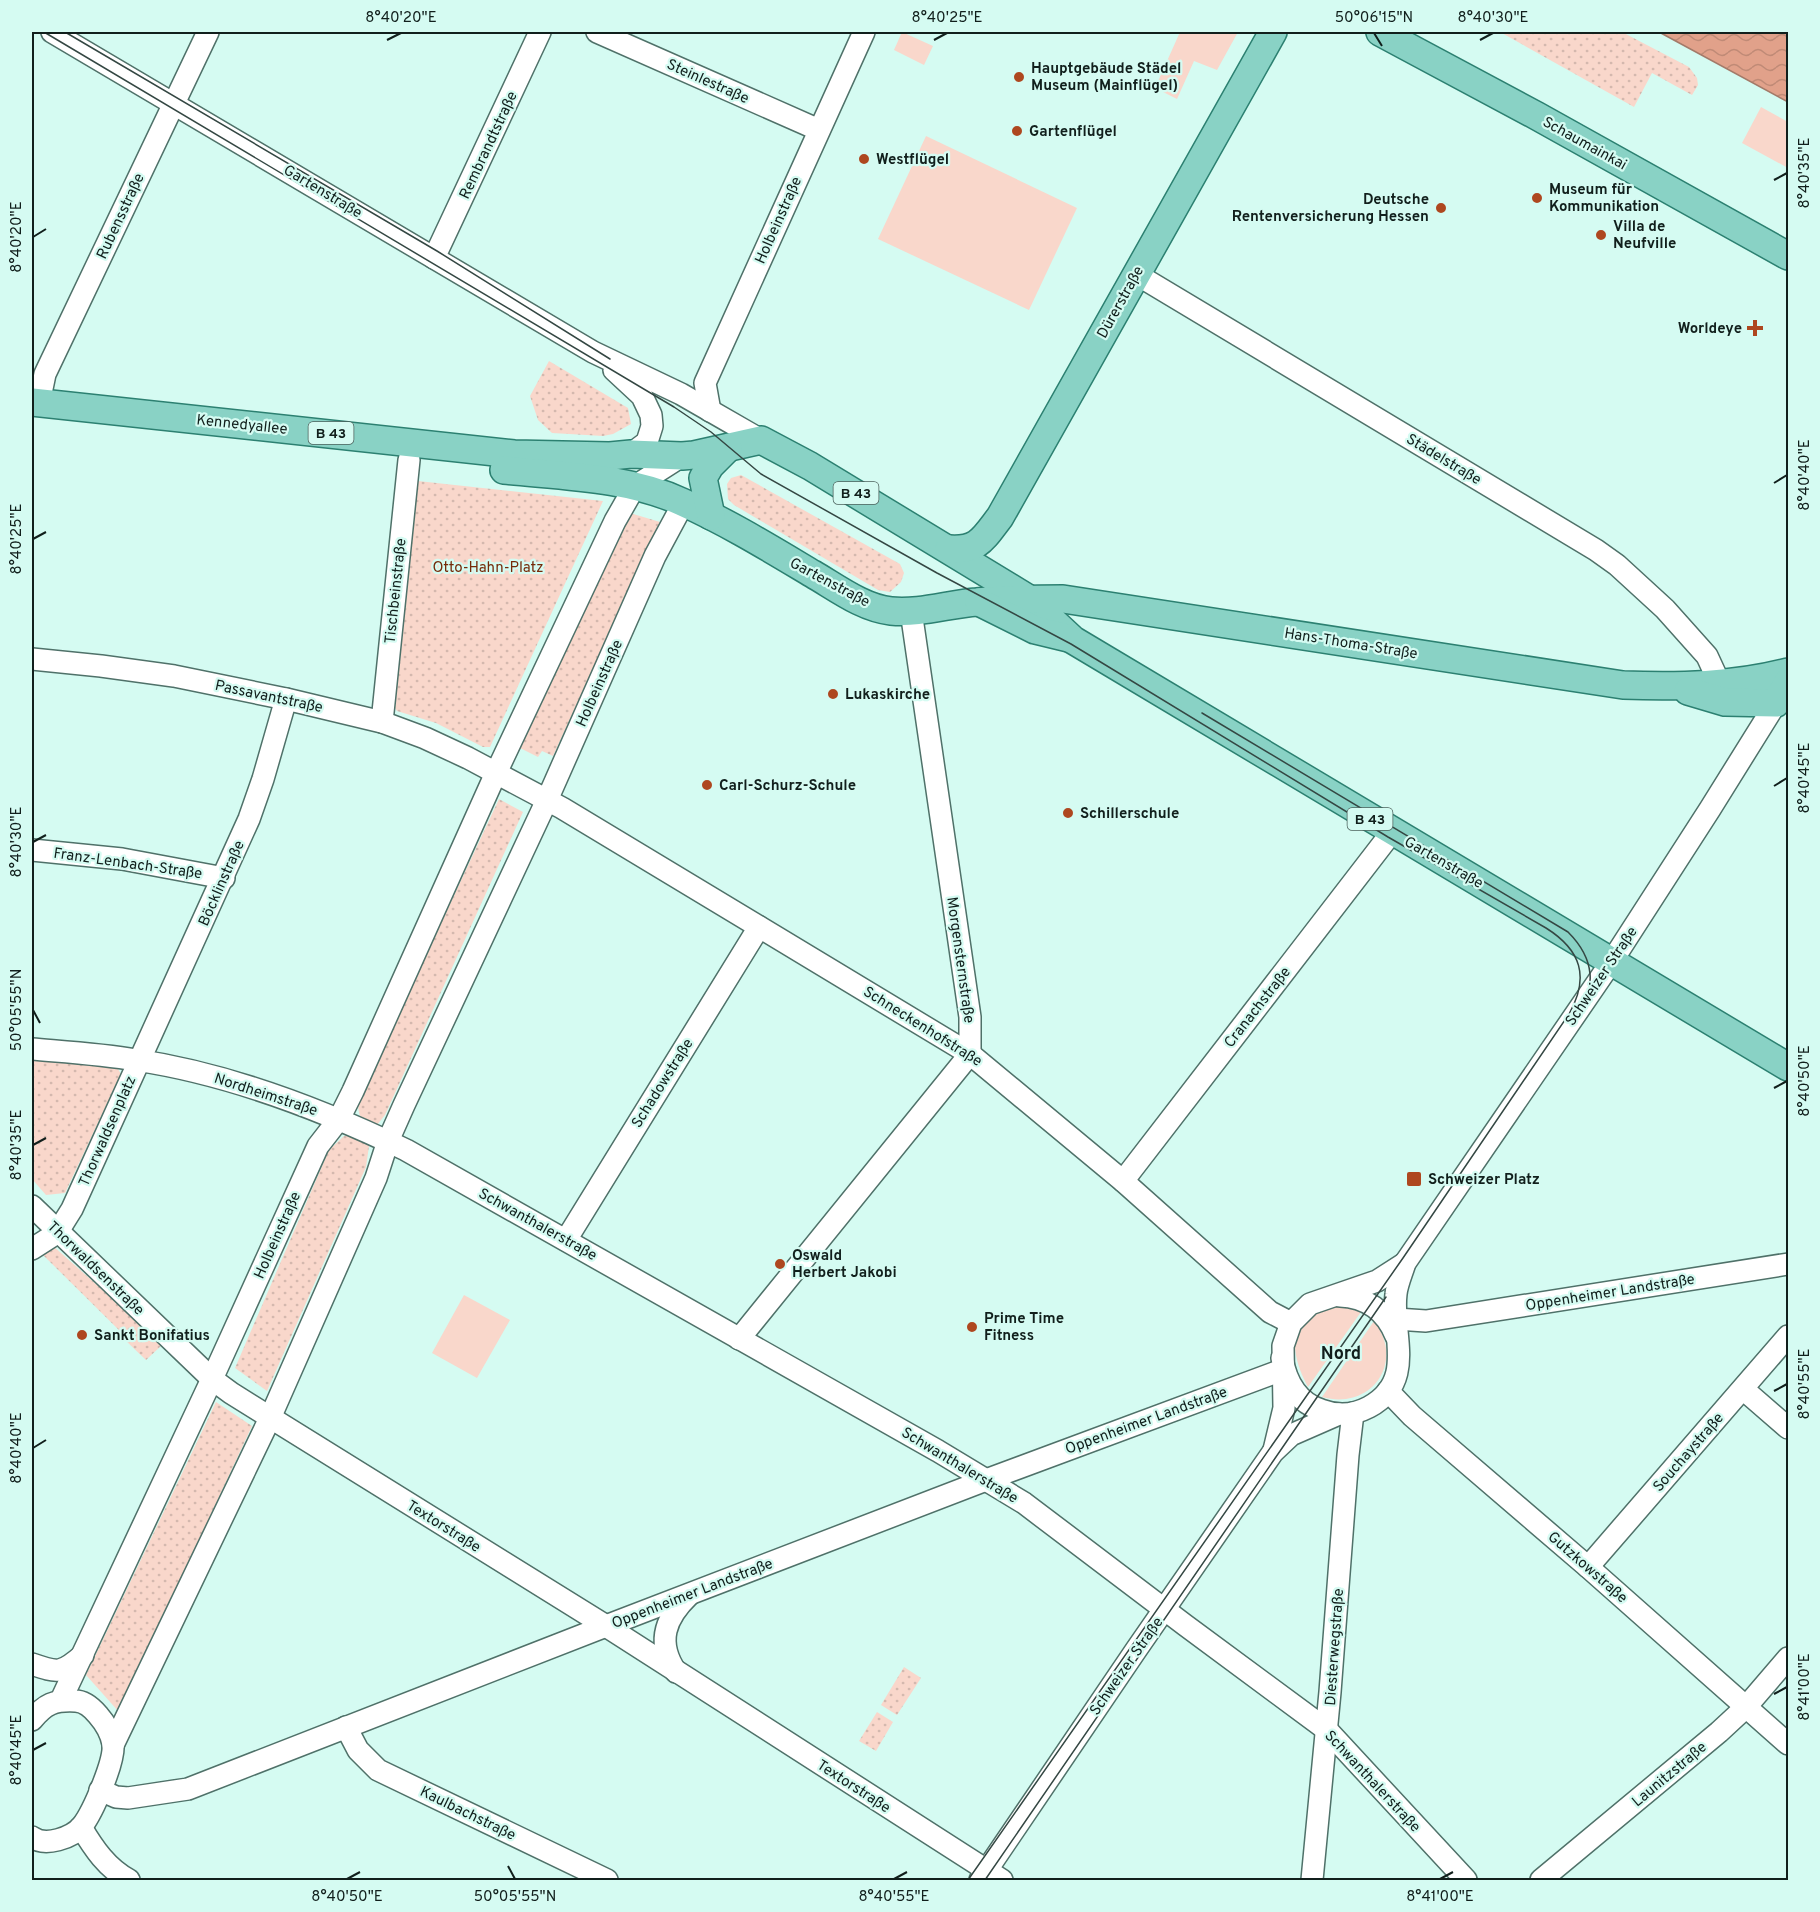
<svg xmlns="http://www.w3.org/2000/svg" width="1820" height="1912" viewBox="0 0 1820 1912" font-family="Overpass,sans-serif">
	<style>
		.grass { fill: #f9d7cb }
		.park { fill: url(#park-dots) }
		.water { fill: url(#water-waves); stroke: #a37a69; stroke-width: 1.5 }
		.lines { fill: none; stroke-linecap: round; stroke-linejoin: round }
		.minor-casing { stroke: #4f7169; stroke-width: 24 }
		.major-casing { stroke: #2c8071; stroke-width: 30 }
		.minor { stroke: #fff; stroke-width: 21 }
		.major { stroke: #89d2c5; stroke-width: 27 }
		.tram { stroke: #344743; stroke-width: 1.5 }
		.ticks { fill: none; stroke: #111f1c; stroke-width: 2 }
		.poi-dot { fill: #ae471f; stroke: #d5fbf2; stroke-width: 2 }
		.labels { text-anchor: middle; stroke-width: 4.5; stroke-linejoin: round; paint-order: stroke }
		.shield { fill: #d5fbf2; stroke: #4c615c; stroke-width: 1.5 }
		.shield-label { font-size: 14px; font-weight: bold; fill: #111f1c }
		.poi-label { font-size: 15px; font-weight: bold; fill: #111f1c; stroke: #d5fbf2; text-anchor: start }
		.street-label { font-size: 15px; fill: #111f1c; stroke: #d5fbf2 }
		.park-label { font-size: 15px; fill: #752a09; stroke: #d5fbf2 }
		.quarter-label { font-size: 18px; font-weight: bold; fill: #111f1c; stroke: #d5fbf2 }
		.neatline { fill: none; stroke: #111f1c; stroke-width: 2 }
		.ticks-label { font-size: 15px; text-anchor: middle; fill: #111f1c }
	</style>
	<defs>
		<pattern id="park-dots" width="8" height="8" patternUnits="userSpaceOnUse" patternTransform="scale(1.5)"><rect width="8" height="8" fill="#f9d7cb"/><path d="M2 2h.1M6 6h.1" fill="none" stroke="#d4b8ae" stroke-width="1.8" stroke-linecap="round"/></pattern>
		<pattern id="water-waves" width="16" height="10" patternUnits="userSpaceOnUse" patternTransform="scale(1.5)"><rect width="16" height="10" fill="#e1a18a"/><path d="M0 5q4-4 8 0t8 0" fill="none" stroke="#c08a76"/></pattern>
	</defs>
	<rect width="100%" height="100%" fill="#d5fbf2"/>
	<!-- grass -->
	<g class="grass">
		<path d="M902,32L933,46L924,65L894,50Z"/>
		<path d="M1180,32H1238L1217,70L1194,61L1177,99L1155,88Z"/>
		<path d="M1761,107L1788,122V168L1742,143Z"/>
		<path d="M926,136L1077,208L1029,310L878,239Z"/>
		<path d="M464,1295L510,1320L477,1378L432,1353Z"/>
		<path d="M1340,1306L1361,1312L1308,1387C1287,1349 1287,1308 1340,1306Z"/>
		<path d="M1374,1321C1406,1362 1371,1411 1322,1397Z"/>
	</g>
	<!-- park -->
	<g class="park">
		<path d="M1500,32H1622L1689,67L1697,78L1698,85L1692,95L1652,73L1634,107Z"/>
		<path d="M549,361L628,408L631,424L613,434L603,436L552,433L538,420L530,396Z"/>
		<path d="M741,475L900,564L904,573L901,582L890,592L878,590L734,505L728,499L727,484L731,478Z"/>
		<path d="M418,481L603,501L490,747H483L436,723L397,711L395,708Z"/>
		<path d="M630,513L660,522L553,756L542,751L538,757L520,748L608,555Z"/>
		<path d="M499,799L523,812L385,1115L377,1125C361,1125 358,1116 358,1101Z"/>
		<path d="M32,1056L118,1069L121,1074L65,1193L46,1195L32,1179Z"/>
		<path d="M353,1134L362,1139L369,1146L366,1167L267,1391L235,1368L329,1150L344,1136Z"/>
		<path d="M52,1245L105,1292L161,1346L146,1360L126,1341L128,1339L42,1254Z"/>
		<path d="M216,1402L252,1426L119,1712L86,1675Z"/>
		<path d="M904,1667L921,1678L897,1715L881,1705Z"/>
		<path d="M877,1712L893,1722L876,1751L859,1741Z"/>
	</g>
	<!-- water -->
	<path class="water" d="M1659,32H1788V102Z"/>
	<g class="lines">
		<!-- minor casing -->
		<g class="minor-casing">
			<g id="minor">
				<path d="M52,32L593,352L681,394L761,440"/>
				<path d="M597,32L819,130"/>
				<path d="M434,258L540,32"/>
				<path d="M1136,274L1596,550L1617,565L1665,609L1707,656L1719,682"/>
				<path d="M614,370L642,396L651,415L652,426L647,442L631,454"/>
				<path d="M39,403L45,374L208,32"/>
				<path d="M710,411L705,383L864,32"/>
				<path d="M32,659L101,666L174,676L286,699L382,722L425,738L468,758L562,808L970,1054L1123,1181L1270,1312L1291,1323"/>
				<path d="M382,722L409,460"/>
				<path d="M32,850L122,859L224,878"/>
				<path d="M32,1049C67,1052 102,1054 136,1060C230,1074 321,1109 406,1150L938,1451L1024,1503L1185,1625L1327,1730L1466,1880"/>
				<path d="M1123,1181L1392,832"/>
				<path d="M32,1206L212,1379L231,1393L606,1626L1002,1880"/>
				<path d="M566,1240L759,927"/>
				<path d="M32,1249L57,1233L72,1209L249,819L263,779L286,699"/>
				<path d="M1340,1296C1366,1297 1386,1311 1396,1336"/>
				<path d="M1396,1319L1426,1321L1788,1264"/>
				<path d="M739,1339L970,1054V1017L911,611"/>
				<path d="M1282,1358C1286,1381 1297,1402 1321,1410C1337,1416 1354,1415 1369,1407C1417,1381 1391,1334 1396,1294C1397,1284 1402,1273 1405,1263L1612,961L1710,809L1776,703"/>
				<path d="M1743,1389L1788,1428"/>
				<path d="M1388,1391L1412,1416L1588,1567L1788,1744"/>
				<path d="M1274,1450L1284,1408L1283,1346L1291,1323L1310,1304L1377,1281L1405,1263"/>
				<path d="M1588,1567L1788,1336"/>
				<path d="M32,1664C58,1673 61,1674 83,1655"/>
				<path d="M676,1672C656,1642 665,1618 689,1595"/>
				<path d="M61,1700L212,1379L318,1146L339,1119L353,1091L496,773L615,521L635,486L682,456"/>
				<path d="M32,1720C45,1704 54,1700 75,1701C84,1701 93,1709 98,1715C105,1723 111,1733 113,1744C115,1761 93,1812 82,1826C72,1838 45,1847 32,1837"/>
				<path d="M346,1727L358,1750L378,1770L607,1880"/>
				<path d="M113,1745L270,1418L376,1178L388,1141L404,1105L547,800L655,556L684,502"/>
				<path d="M100,1790L116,1797L128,1798L188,1789L606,1626L986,1480L1282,1370"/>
				<path d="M81,1827C94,1849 107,1868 129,1880"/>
				<path d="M980,1880L1136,1650L1273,1452L1291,1435L1339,1414"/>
				<path d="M1312,1880L1330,1692L1348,1455L1353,1413"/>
				<path d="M1541,1880L1719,1732L1746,1707L1788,1658"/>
			</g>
		</g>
		<!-- major casing -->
		<g class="major-casing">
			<g id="major">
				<path d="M1380,32L1537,116L1788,256"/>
				<path d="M32,402L514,454L610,456L631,454L682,456L694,455L761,440L810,466L1029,599L1073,640L1788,1067"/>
				<path d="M504,470C563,476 628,477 682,502C727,522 771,549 813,574C837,588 863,608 891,611C919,614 949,604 977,602C1005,599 1034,599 1063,599L1623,685C1678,687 1735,686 1788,672"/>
				<path d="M711,516L703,478L710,466L728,448"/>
				<path d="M949,549C978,551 983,539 1000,517L1273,32"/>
				<path d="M979,602L1035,630L1068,638"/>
				<path d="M1688,691L1725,702L1776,703L1788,682"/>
			</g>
		</g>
		<!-- minor -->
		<use href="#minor" class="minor"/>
		<!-- major -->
		<use href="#major" class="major"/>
		<!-- tram -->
		<g class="tram">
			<path d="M44,32L674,407L711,432L761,474L937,573L1071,644L1388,837L1546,928C1581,950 1590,977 1569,1014L1403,1258L968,1880"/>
			<path d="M65,32L437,251L610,359"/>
			<path d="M1202,713L1568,932C1595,959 1597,987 1576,1020"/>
			<path d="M985,1880L1386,1297"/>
		</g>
	</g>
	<!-- ticks -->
	<path class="ticks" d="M1374,33L1382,46M387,40L401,33M934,40L947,33M1480,40L1493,33M1774,180L1787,173M33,237L46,229M1774,483L1787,475M33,539L46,532M1774,786L1787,778M33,842L46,835M33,1010L40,1023M1774,1088L1787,1081M33,1145L46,1138M1774,1391L1787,1384M33,1448L46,1440M1774,1694L1787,1687M33,1750L46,1743M508,1866L515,1879M347,1879L360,1872M894,1879L907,1872M1440,1879L1453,1872"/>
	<!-- markers -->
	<g class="poi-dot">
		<circle cx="1019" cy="77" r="6"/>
		<circle cx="1017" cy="131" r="6"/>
		<circle cx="864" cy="159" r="6"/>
		<circle cx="1537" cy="198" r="6"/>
		<circle cx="1441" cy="208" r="6"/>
		<circle cx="1601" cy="235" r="6"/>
		<path d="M1752 319h6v6h6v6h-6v6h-6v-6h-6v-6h6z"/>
		<circle cx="833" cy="694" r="6"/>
		<circle cx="707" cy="785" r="6"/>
		<circle cx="1068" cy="813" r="6"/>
		<rect x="1406" y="1171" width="16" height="16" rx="3"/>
		<circle cx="780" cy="1264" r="6"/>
		<circle cx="972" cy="1327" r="6"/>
		<circle cx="82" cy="1335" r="6"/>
	</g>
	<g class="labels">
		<!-- shield labels -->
		<g class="shield">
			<rect x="308.5" y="422" width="45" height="22" rx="4.5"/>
			<rect x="833.5" y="482" width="45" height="22" rx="4.5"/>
			<rect x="1347.5" y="808" width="45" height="22" rx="4.5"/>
		</g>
		<g class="shield-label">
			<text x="331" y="438">B 43</text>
			<text x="856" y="498">B 43</text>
			<text x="1370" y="824">B 43</text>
		</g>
		<!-- poi labels -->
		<g class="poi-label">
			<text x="1031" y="73">Hauptgebäude Städel<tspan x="1031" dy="17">Museum (Mainflügel)</tspan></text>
			<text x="1029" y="136">Gartenflügel</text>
			<text x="876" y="164">Westflügel</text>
			<text x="1549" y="194">Museum für<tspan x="1549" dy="17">Kommunikation</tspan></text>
			<text x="1429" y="204" text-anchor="end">Deutsche<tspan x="1429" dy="17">Rentenversicherung Hessen</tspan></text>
			<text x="1613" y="231">Villa de<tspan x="1613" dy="17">Neufville</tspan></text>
			<text x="1742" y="333" text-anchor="end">Worldeye</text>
			<text x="845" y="699">Lukaskirche</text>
			<text x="719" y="790">Carl-Schurz-Schule</text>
			<text x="1080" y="818">Schillerschule</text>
			<text x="1428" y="1184">Schweizer Platz</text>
			<text x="792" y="1260">Oswald<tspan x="792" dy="17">Herbert Jakobi</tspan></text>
			<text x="984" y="1323">Prime Time<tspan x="984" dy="17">Fitness</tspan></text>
			<text x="94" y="1340">Sankt Bonifatius</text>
		</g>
		<!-- street labels -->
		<g class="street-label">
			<text transform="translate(708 81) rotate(24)" y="5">Steinlestraße</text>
			<text transform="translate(1585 143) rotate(29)" y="5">Schaumainkai</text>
			<text transform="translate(488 145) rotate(-65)" y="5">Rembrandtstraße</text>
			<text transform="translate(323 191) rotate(31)" y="5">Gartenstraße</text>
			<text transform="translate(120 216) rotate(-65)" y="5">Rubensstraße</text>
			<text transform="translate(778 220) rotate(-66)" y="5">Holbeinstraße</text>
			<text transform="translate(1120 302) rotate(-61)" y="5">Dürerstraße</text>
			<text transform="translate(242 424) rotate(6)" y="5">Kennedyallee</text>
			<text transform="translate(1444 459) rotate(31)" y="5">Städelstraße</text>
			<text transform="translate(830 582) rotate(28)" y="5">Gartenstraße</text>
			<text transform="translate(395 591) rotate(-84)" y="5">Tischbeinstraße</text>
			<text transform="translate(1351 643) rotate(9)" y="5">Hans-Thoma-Straße</text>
			<text transform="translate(599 683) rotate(-66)" y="5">Holbeinstraße</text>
			<text transform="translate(269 696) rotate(12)" y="5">Passavantstraße</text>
			<text transform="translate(1444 862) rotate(30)" y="5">Gartenstraße</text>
			<text transform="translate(128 863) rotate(8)" y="5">Franz-Lenbach-Straße</text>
			<text transform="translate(221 883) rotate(-66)" y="5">Böcklinstraße</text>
			<text transform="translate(961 960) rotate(82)" y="5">Morgensternstraße</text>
			<text transform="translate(1601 976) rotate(-56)" y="5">Schweizer Straße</text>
			<text transform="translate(1257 1007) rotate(-52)" y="5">Cranachstraße</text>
			<text transform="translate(923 1026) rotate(32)" y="5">Schneckenhofstraße</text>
			<text transform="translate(662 1083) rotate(-58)" y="5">Schadowstraße</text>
			<text transform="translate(266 1094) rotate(18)" y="5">Nordheimstraße</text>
			<text transform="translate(107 1131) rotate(-66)" y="5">Thorwaldsenplatz</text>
			<text transform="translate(538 1224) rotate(29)" y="5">Schwanthalerstraße</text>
			<text transform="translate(277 1235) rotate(-66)" y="5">Holbeinstraße</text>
			<text transform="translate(96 1268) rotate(44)" y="5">Thorwaldsenstraße</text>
			<text transform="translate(1610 1292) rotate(-9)" y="5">Oppenheimer Landstraße</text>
			<text transform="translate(1146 1420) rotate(-20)" y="5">Oppenheimer Landstraße</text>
			<text transform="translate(1688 1452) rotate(-49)" y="5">Souchaystraße</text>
			<text transform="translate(960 1465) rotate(31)" y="5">Schwanthalerstraße</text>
			<text transform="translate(444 1526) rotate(32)" y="5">Textorstraße</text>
			<text transform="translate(1588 1567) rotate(41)" y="5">Gutzkowstraße</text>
			<text transform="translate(692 1593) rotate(-21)" y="5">Oppenheimer Landstraße</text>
			<text transform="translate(1334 1647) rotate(-86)" y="5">Diesterwegstraße</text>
			<text transform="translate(1126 1666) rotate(-55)" y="5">Schweizer Straße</text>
			<text transform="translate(1669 1774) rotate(-40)" y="5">Launitzstraße</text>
			<text transform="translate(1373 1781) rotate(47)" y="5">Schwanthalerstraße</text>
			<text transform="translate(854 1786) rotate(33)" y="5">Textorstraße</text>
			<text transform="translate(468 1813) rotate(26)" y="5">Kaulbachstraße</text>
		</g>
		<!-- park labels -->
		<g class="park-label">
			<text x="488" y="572">Otto-Hahn-Platz</text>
		</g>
		<!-- quarter labels -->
		<g class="quarter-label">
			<text x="1341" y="1359">Nord</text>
		</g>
	</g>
	<!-- border -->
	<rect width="1820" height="1912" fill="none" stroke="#d5fbf2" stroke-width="66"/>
	<rect x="33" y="33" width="1754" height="1846" class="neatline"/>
	<g class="ticks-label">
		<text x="401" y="22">8°40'20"E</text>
		<text x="947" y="22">8°40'25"E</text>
		<text x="1374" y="22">50°06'15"N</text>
		<text x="1493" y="22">8°40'30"E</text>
		<text transform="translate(1804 173) rotate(-90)" y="5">8°40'35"E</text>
		<text transform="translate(16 237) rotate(-90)" y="5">8°40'20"E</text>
		<text transform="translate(1804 475) rotate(-90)" y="5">8°40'40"E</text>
		<text transform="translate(16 539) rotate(-90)" y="5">8°40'25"E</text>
		<text transform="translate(1804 778) rotate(-90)" y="5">8°40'45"E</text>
		<text transform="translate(16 842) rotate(-90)" y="5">8°40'30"E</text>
		<text transform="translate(16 1010) rotate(-90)" y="5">50°05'55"N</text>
		<text transform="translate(1804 1081) rotate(-90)" y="5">8°40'50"E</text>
		<text transform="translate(16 1145) rotate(-90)" y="5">8°40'35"E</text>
		<text transform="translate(1804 1384) rotate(-90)" y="5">8°40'55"E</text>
		<text transform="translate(16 1448) rotate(-90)" y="5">8°40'40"E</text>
		<text transform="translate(1804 1687) rotate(-90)" y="5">8°41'00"E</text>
		<text transform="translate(16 1750) rotate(-90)" y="5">8°40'45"E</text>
		<text x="347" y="1901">8°40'50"E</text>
		<text x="515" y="1901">50°05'55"N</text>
		<text x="894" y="1901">8°40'55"E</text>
		<text x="1440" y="1901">8°41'00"E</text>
	</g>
</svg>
